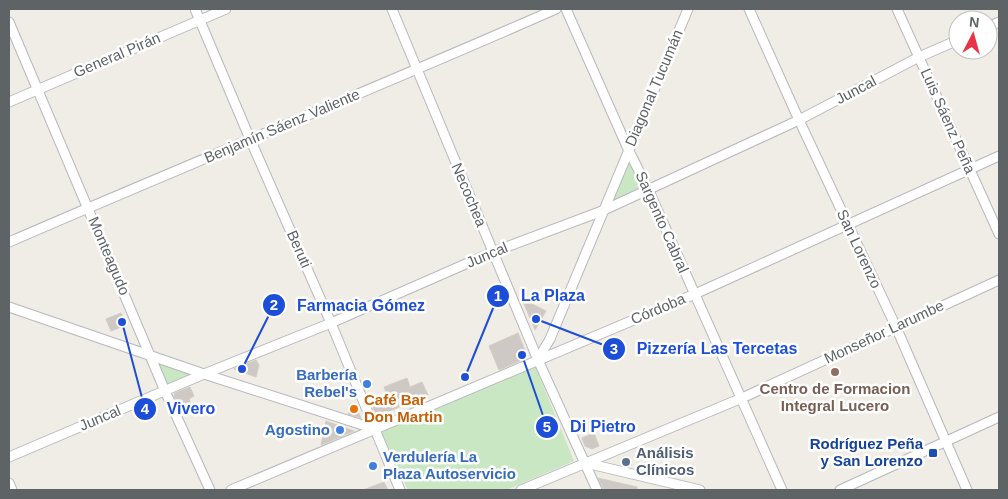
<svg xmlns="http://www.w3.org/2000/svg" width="1008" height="499" viewBox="0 0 1008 499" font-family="Helvetica,sans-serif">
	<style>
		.green { fill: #c9e7c3 }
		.building { fill: #cec9c5; stroke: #d4cdc4 }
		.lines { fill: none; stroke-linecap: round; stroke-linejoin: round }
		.street-casing { stroke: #b6b9bc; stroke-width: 11 }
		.street { stroke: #fff; stroke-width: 9 }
		.education-dot { fill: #8d6e63; stroke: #fff; stroke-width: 2 }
		.shop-dot { fill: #3f7fe0; stroke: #fff; stroke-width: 2 }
		.food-dot { fill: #e8710a; stroke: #fff; stroke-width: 2 }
		.transit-dot { fill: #1a4fb4; stroke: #fff; stroke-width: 2 }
		.service-dot { fill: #5c6f8a; stroke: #fff; stroke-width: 2 }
		.labels { text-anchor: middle; stroke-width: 5; stroke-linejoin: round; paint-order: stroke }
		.street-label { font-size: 15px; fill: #5e6366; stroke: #fff }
		.shop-label { font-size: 15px; font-weight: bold; fill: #366cbe; stroke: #fff; text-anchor: end }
		.education-label { font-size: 15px; font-weight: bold; fill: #785e54; stroke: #fff }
		.food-label { font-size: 15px; font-weight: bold; fill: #c56008; stroke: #fff; text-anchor: start }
		.transit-label { font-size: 15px; font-weight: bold; fill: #164399; stroke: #fff; text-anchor: end }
		.service-label { font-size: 15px; font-weight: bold; fill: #4e5e75; stroke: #fff; text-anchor: start }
		.leader { fill: none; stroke: #1d4ed8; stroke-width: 2 }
		.callout-dot { fill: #1d4ed8; stroke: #fff; stroke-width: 2 }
		.mark-label { font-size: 15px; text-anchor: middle; font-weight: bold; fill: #fff }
		.callout-label { font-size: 16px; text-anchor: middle; font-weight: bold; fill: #1d4ed8; stroke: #fff; stroke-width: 5; stroke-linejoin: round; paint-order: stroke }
	</style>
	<rect width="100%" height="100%" fill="#f0ece6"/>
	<!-- green -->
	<g class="green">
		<path d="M628,149L648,189L602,211Z"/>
		<path d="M151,356L204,374L165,391Z"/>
		<path d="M535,366L574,461L506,490H408L380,431Z"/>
	</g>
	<!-- building -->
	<g class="building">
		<path d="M522,299L546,311L535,330Z"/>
		<path d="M121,313L126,325L111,331L106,319Z"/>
		<path d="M518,333L526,353L524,359L499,370L489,346Z"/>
		<path d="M256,360L259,365L256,377L234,369Z"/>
		<path d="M407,378L410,387L422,382L428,395L380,415L375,413L371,401L387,395L384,387Z"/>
		<path d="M190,387L194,396L189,399L193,409L182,414L174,396L175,393Z"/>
		<path d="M355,405L361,418L348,414Z"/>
		<path d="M326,421L354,431L321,445Z"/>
		<path d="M594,433L599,446L592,449L585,446L582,438Z"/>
		<path d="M598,478L637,487V490H604Z"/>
		<path d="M384,482L388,490H363Z"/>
	</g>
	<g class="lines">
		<!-- street casing -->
		<g class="street-casing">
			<g id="street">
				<path d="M195,9L250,139L331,323L400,490"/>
				<path d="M392,9L538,360L597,490"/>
				<path d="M566,9L628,149L648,189L782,490"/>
				<path d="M749,9L799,120L896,327L967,490"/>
				<path d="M897,9L999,234"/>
				<path d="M9,22L165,391L210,490"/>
				<path d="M988,27L999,22"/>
				<path d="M9,102L226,9"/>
				<path d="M9,242C191,163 374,89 556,9"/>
				<path d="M9,307L204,374L375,429"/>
				<path d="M538,359L550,339L688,9"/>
				<path d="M9,457L204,374L331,323L493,252L602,211L799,120L919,57L958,40"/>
				<path d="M586,463L700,490"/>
				<path d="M9,483L12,490"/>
				<path d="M231,490L695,294L999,156"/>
				<path d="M521,490L742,398L999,280"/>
				<path d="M840,490L999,417"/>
			</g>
		</g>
		<!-- street -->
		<use href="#street" class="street"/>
	</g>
	<!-- markers -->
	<circle class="education-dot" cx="835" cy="372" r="5"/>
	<g class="shop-dot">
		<circle cx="367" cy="384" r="5"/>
		<circle cx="340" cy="430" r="5"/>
		<circle cx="373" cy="466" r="5"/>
	</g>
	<circle class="food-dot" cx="354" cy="409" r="5"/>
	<rect class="transit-dot" x="928" y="448" width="10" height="10" rx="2.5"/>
	<circle class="service-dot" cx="626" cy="462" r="5"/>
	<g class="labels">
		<!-- street labels -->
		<g class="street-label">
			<text transform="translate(117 55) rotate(-23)" y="5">General Pirán</text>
			<text transform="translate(654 88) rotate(-67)" y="5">Diagonal Tucumán</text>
			<text transform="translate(856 90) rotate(-28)" y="5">Juncal</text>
			<text transform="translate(948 121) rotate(66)" y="5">Luis Sáenz Peña</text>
			<text transform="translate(282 126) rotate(-23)" y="5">Benjamín Sáenz Valiente</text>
			<text transform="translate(469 195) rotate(67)" y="5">Necochea</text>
			<text transform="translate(662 222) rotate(66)" y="5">Sargento Cabral</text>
			<text transform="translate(299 249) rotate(66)" y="5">Beruti</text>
			<text transform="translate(859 249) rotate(65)" y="5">San Lorenzo</text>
			<text transform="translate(487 255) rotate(-23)" y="5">Juncal</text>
			<text transform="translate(109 256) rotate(67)" y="5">Monteagudo</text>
			<text transform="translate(658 309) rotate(-23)" y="5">Córdoba</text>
			<text transform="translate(884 332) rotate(-25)" y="5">Monseñor Larumbe</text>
			<text transform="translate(100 418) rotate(-23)" y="5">Juncal</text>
		</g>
		<!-- shop labels -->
		<g class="shop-label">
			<text x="357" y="380">Barbería<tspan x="357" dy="17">Rebel's</tspan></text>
			<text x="330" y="435">Agostino</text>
			<text x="383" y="462" text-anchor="start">Verdulería La<tspan x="383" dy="17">Plaza Autoservicio</tspan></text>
		</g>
		<!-- education labels -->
		<g class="education-label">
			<text x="835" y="394">Centro de Formacion<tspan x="835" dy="17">Integral Lucero</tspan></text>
		</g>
		<!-- food labels -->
		<g class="food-label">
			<text x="364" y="405">Café Bar<tspan x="364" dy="17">Don Martin</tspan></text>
		</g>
		<!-- transit labels -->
		<g class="transit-label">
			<text x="923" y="449">Rodríguez Peña<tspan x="923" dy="17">y San Lorenzo</tspan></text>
		</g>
		<!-- service labels -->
		<g class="service-label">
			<text x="636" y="458">Análisis<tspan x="636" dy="17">Clínicos</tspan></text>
		</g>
	</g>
	<!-- callouts -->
	<path class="leader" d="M465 377L498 296M242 369L274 305M536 319L614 349M122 322L145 409M522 355L547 427"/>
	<g class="callout-dot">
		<circle cx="465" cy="377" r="5"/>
		<circle cx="242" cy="369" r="5"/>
		<circle cx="536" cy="319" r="5"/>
		<circle cx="122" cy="322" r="5"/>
		<circle cx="522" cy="355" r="5"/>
		<circle cx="498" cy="296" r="12"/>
		<circle cx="274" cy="305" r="12"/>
		<circle cx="614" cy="349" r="12"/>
		<circle cx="145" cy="409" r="12"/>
		<circle cx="547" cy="427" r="12"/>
	</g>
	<g class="mark-label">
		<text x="498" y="301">1</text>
		<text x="274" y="310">2</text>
		<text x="614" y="354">3</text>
		<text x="145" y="414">4</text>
		<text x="547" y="432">5</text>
	</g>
	<g class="callout-label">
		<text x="553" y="301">La Plaza</text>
		<text x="361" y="311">Farmacia Gómez</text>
		<text x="717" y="354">Pizzería Las Tercetas</text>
		<text x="191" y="414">Vivero</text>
		<text x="603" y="432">Di Pietro</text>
	</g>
	<!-- border -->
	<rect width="1008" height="499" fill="none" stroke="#5e6366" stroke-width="20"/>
	<!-- north arrow -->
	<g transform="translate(973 35) rotate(6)"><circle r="24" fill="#ffffff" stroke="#bfc1c2"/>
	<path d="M0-4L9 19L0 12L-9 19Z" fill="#e73545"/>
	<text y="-8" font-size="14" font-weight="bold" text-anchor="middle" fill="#5e6366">N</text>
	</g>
</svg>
